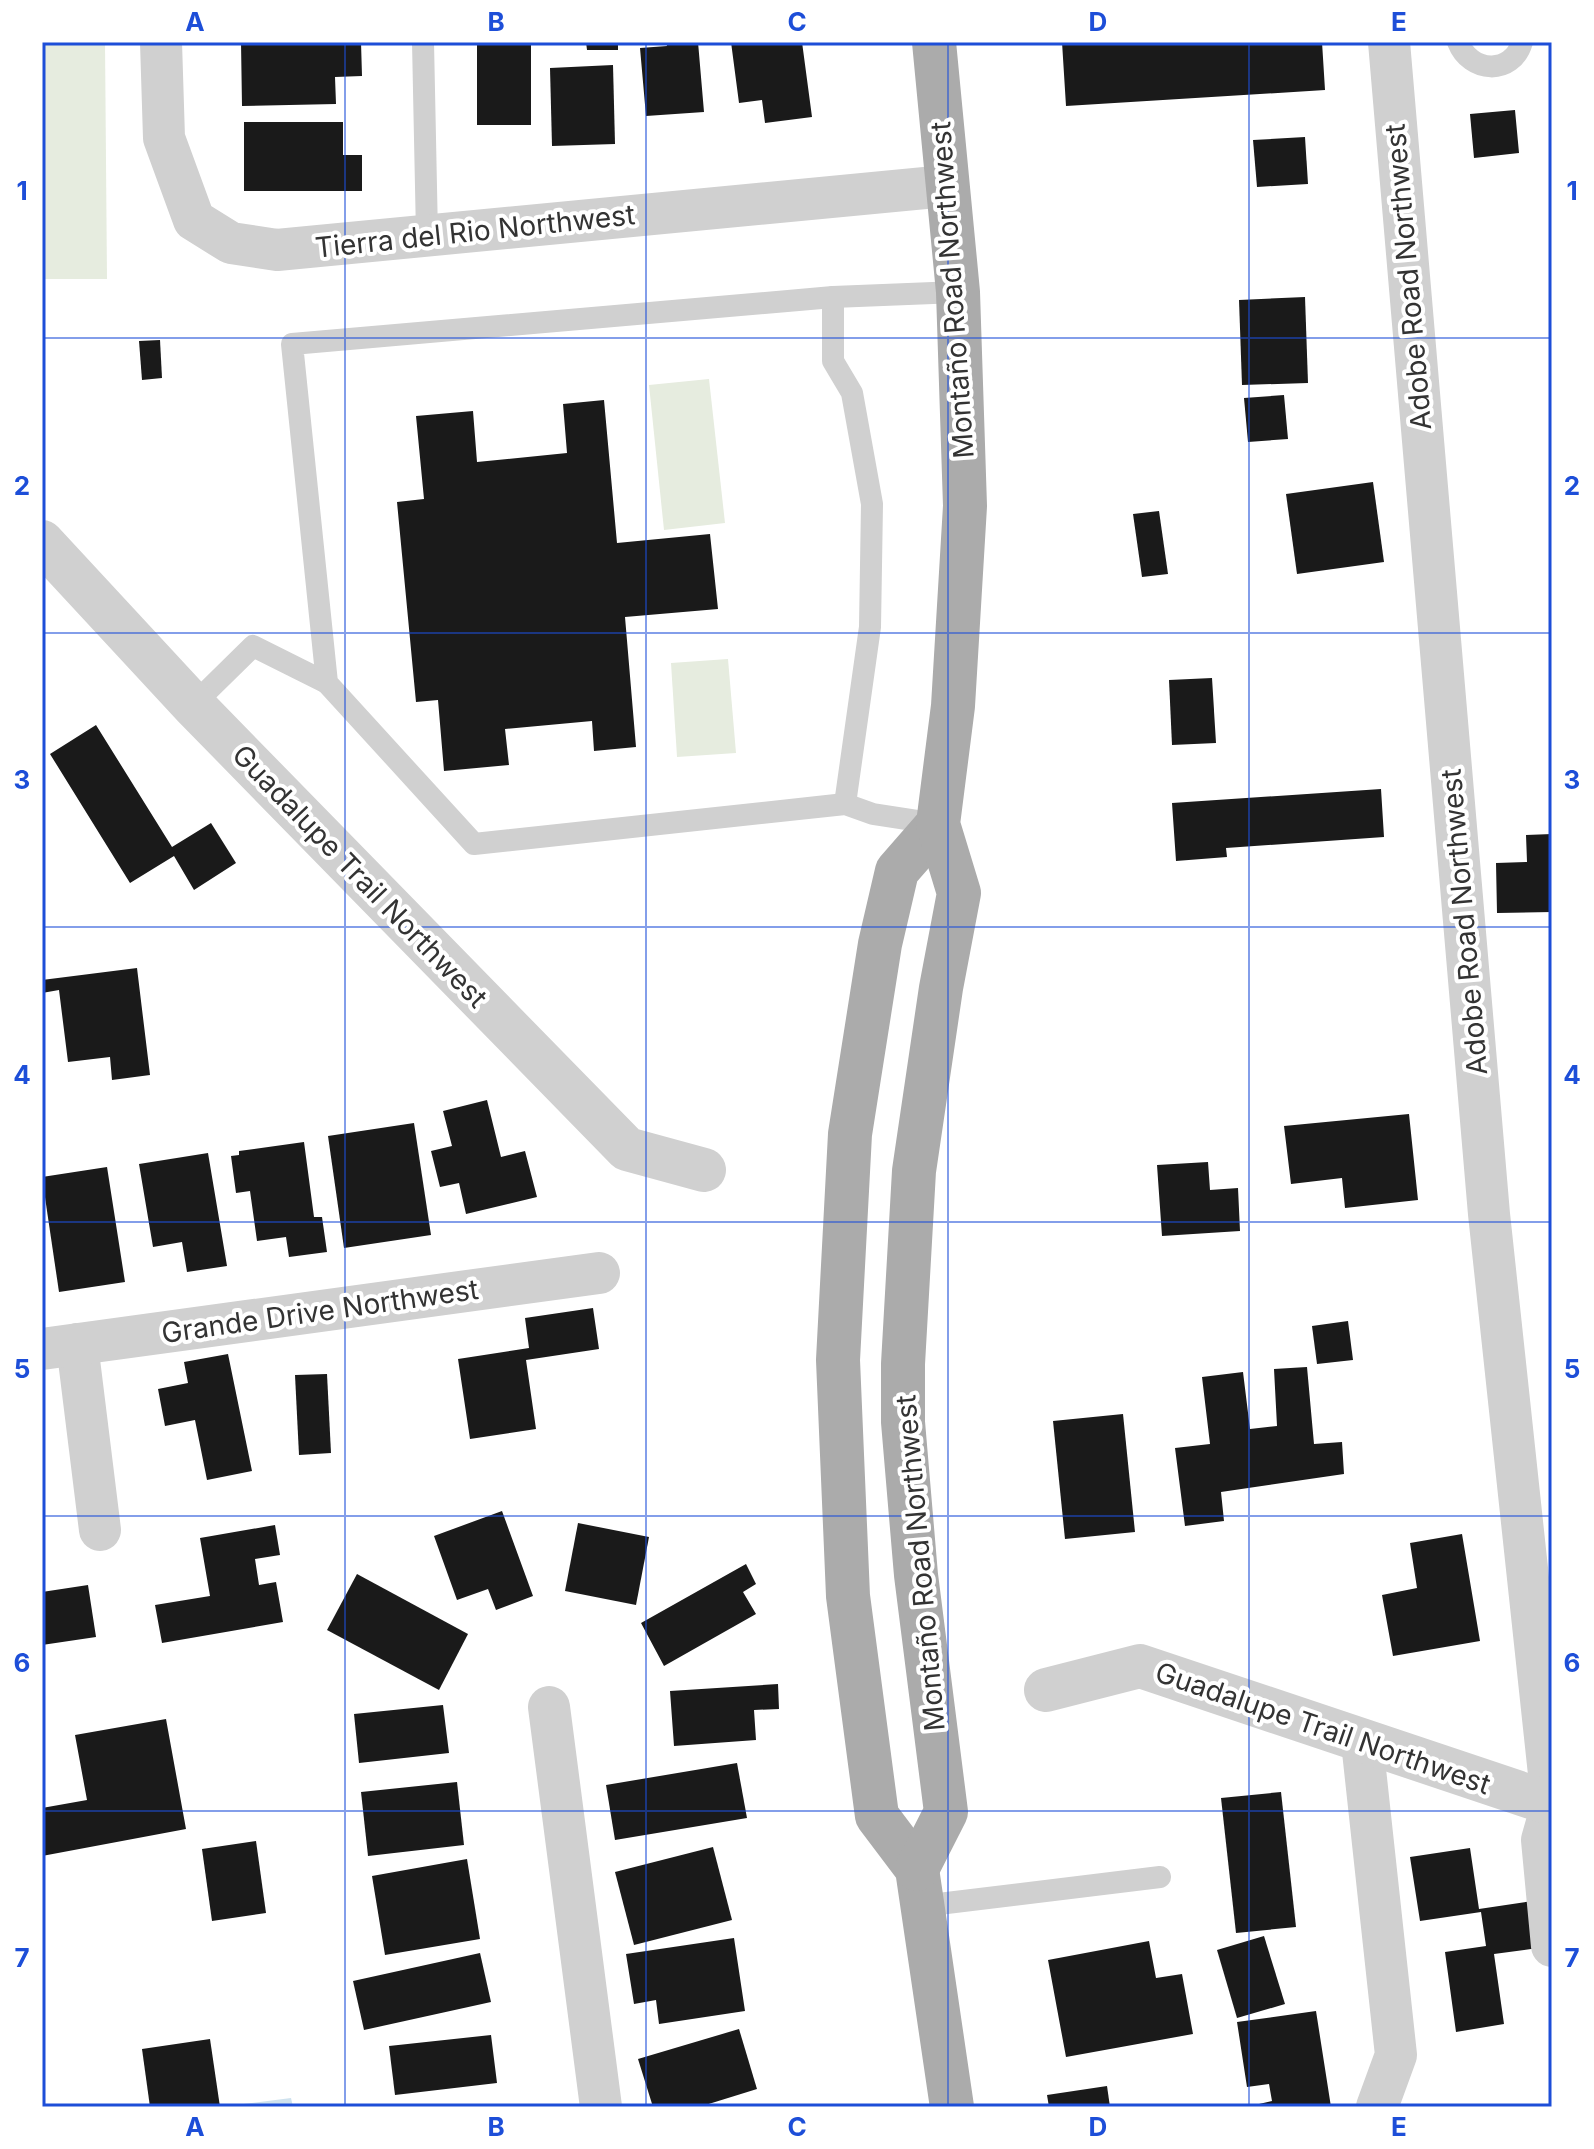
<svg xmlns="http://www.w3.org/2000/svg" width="1594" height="2149" viewBox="0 0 1594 2149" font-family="Inter,sans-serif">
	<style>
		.green { fill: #e6ecdf }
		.water { fill: #cfe2ee }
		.building { fill: #1a1a1a }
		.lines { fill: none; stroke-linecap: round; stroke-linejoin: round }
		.service { stroke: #d0d0d0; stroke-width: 22 }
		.minor { stroke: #d0d0d0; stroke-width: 42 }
		.tertiary { stroke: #d0d0d0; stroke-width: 44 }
		.primary { stroke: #ababab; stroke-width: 44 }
		.grid { fill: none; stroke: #1d4ed8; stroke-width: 2; stroke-opacity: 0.55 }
		.labels { text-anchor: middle; stroke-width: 8; stroke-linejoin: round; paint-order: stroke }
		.street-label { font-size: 28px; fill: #333; stroke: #fff }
		.neatline { fill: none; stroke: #1d4ed8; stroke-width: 3 }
		.grid-label { font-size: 26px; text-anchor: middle; font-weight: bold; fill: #1d4ed8 }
	</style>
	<rect width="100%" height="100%" fill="#fff"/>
	<!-- green -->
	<g class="green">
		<path d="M42,42H105L107,279H42Z"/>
		<path d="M709,379L725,523L664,530L649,385Z"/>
		<path d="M728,659L736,753L677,757L671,663Z"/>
	</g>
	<!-- water -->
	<path class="water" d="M291,2098L293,2107H235V2105Z"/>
	<!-- building -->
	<g class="building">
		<path d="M241,42H361L362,76L335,77L336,104L242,106Z"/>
		<rect x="477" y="42" width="54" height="83"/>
		<path d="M586,42H618V50H587Z"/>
		<path d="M666,42H698L704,112L646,116L640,48L667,46Z"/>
		<path d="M731,42H802L812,117L765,123L762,100L739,103Z"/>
		<path d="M1062,42H1322L1325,90L1066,106Z"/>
		<path d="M613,65L615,144L552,146L550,68Z"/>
		<path d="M1515,110L1519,153L1474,158L1470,114Z"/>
		<path d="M244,122H343V155H362V191H244Z"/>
		<path d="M1305,137L1308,184L1257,187L1253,140Z"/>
		<path d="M1305,297L1308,383L1242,385L1239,300Z"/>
		<path d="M160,340L162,378L142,380L139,341Z"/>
		<path d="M1284,395L1288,439L1248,442L1244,398Z"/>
		<path d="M604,400L617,543L710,534L718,609L625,617L636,747L594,751L592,721L505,729L509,765L444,771L438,700L416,702L397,502L424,499L416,416L473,411L477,462L567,453L563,404Z"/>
		<path d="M1373,482L1384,562L1297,574L1286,494Z"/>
		<path d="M1159,511L1168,574L1142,577L1133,514Z"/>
		<path d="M1212,678L1216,743L1172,745L1169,680Z"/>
		<path d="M96,725L172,847L211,823L236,863L194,890L174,856L130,883L50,754Z"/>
		<path d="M1381,789L1384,837L1226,848L1227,857L1176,861L1172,803Z"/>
		<path d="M1552,834V912L1497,913L1496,863L1527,862L1526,835Z"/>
		<path d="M137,968L150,1075L112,1080L110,1057L68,1062L59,990L42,993V980Z"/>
		<path d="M487,1100L501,1157L525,1151L537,1197L466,1214L459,1183L440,1187L431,1151L452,1146L443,1111Z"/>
		<path d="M1409,1114L1418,1200L1345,1208L1342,1178L1291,1184L1284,1126Z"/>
		<path d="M414,1123L431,1235L344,1248L328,1136Z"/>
		<path d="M304,1142L314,1217H322L327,1252L289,1257L286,1237L257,1241L250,1191L236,1193L231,1156L239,1155V1151Z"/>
		<path d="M208,1153L227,1266L187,1272L182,1242L153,1247L139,1164Z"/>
		<path d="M1208,1162L1210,1190L1238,1188L1240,1231L1162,1236L1157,1165Z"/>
		<path d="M107,1167L125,1282L59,1292L42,1177Z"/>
		<path d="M593,1308L599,1349L526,1360L536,1429L470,1439L458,1359L529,1348L525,1318Z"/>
		<path d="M1348,1321L1353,1360L1317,1364L1312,1326Z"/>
		<path d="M228,1354L252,1471L207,1480L195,1420L165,1426L158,1389L188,1383L184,1362Z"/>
		<path d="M1307,1367L1314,1444L1342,1442L1344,1474L1221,1492L1224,1521L1185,1526L1175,1448L1210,1444L1202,1377L1243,1372L1250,1429L1277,1426L1274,1369Z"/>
		<path d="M327,1374L331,1453L299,1455L295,1375Z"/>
		<path d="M1123,1414L1135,1532L1065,1539L1053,1421Z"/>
		<path d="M502,1511L533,1596L496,1610L488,1589L457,1600L434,1536Z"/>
		<path d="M578,1523L649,1537L636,1605L565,1591Z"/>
		<path d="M275,1525L280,1555L255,1559L259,1585L276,1582L283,1622L162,1643L155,1605L210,1596L200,1538Z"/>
		<path d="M1462,1534L1480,1641L1393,1656L1382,1595L1417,1588L1410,1543Z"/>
		<path d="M746,1564L756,1584L743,1592L756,1614L664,1666L641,1623Z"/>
		<path d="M357,1574L468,1634L439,1690L327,1630Z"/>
		<path d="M88,1585L96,1637L42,1645V1592Z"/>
		<path d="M778,1684L779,1709L754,1710L756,1740L674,1746L670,1691Z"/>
		<path d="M443,1705L449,1753L359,1763L354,1714Z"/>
		<path d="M166,1719L186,1829L42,1856V1808L87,1800L75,1735Z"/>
		<path d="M737,1763L747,1818L615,1840L606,1785Z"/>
		<path d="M457,1782L464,1845L368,1856L361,1792Z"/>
		<path d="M1281,1792L1296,1927L1236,1933L1221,1798Z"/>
		<path d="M256,1841L266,1913L212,1921L202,1849Z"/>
		<path d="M713,1847L732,1920L634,1945L615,1872Z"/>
		<path d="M1470,1848L1479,1909L1532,1901L1538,1948L1494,1954L1504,2024L1456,2032L1445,1952L1486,1946L1481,1912L1420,1921L1410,1857Z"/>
		<path d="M467,1859L480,1939L385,1955L372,1876Z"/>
		<path d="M1264,1936L1285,2004L1237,2018L1217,1950Z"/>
		<path d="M734,1938L745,2011L659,2024L656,2000L634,2004L626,1954Z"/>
		<path d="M1149,1941L1156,1978L1182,1974L1193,2034L1066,2057L1048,1960Z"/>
		<path d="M480,1953L491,2002L364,2030L353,1981Z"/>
		<path d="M1316,2011L1331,2107H1246L1272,2101L1269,2084L1247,2087L1237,2022Z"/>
		<path d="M739,2029L757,2089L699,2107H653L638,2059Z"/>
		<path d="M491,2035L497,2083L395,2095L389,2046Z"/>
		<path d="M210,2039L220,2107H150L142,2049Z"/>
		<path d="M1107,2086L1110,2107H1049L1047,2095Z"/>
	</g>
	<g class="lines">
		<!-- service -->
		<g class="service">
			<path d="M423,42L427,235"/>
			<path d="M1458,42C1470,73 1512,76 1522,42"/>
			<path d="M833,297V361L852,393L872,504L870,627L845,804"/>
			<path d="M193,705L253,646L327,683"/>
			<path d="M938,824L873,814L845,804L474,844L327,683L292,344L833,297L958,292"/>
			<path d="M922,1906L1160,1877"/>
		</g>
		<!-- minor -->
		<g class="minor">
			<path d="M161,42L164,138L194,220L231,243L277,250L946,186"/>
			<path d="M1389,42L1489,1214L1552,1802"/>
			<path d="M77,1344L100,1530"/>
			<path d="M42,1349L599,1273"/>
			<path d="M549,1707L601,2107"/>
			<path d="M1362,1742L1396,2055L1377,2107"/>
			<path d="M1552,1805L1542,1840L1552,1946"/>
		</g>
		<!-- tertiary -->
		<g class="tertiary">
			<path d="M42,542L193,705L627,1149L704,1170"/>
			<path d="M1046,1690L1140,1666L1552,1804"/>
		</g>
		<!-- primary -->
		<g class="primary">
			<path d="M938,824L897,871L880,944L850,1134L838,1360L848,1596L877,1816L917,1869L952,2107"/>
			<path d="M917,1869L946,1812L916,1575L903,1422V1364L914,1171L941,988L959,893L938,824L953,706L965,506L958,292L934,42"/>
		</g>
	</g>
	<!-- grid -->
	<path class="grid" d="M345,42V2107M646,42V2107M948,42V2107M1249,42V2107M42,338H1552M42,633H1552M42,927H1552M42,1222H1552M42,1516H1552M42,1811H1552"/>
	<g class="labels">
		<!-- street labels -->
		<g class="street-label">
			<text transform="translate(475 231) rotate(-6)" y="10">Tierra del Rio Northwest</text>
			<text transform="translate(1408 277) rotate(-95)" y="10">Adobe Road Northwest</text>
			<text transform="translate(952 290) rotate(-94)" y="10">Montaño Road Northwest</text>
			<text transform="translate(360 876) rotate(46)" y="10">Guadalupe Trail Northwest</text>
			<text transform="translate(1464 922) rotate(-95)" y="10">Adobe Road Northwest</text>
			<text transform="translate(320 1311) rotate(-8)" y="10">Grande Drive Northwest</text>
			<text transform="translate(920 1563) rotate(-95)" y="10">Montaño Road Northwest</text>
			<text transform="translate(1323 1728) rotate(19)" y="10">Guadalupe Trail Northwest</text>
		</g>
	</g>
	<!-- border -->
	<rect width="1594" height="2149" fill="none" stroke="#ffffff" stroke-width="88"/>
	<rect x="44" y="44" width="1506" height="2061" class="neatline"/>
	<g class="grid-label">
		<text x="195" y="31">A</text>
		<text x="496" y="31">B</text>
		<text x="797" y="31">C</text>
		<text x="1098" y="31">D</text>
		<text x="1399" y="31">E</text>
		<text x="22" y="200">1</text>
		<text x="1572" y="200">1</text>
		<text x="22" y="495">2</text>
		<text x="1572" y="495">2</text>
		<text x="22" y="789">3</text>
		<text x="1572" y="789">3</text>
		<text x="22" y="1084">4</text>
		<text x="1572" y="1084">4</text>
		<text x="22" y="1378">5</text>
		<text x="1572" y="1378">5</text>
		<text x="22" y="1672">6</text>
		<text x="1572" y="1672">6</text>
		<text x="22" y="1967">7</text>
		<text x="1572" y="1967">7</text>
		<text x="195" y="2136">A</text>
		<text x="496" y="2136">B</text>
		<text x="797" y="2136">C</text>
		<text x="1098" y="2136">D</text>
		<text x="1399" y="2136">E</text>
	</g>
</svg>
